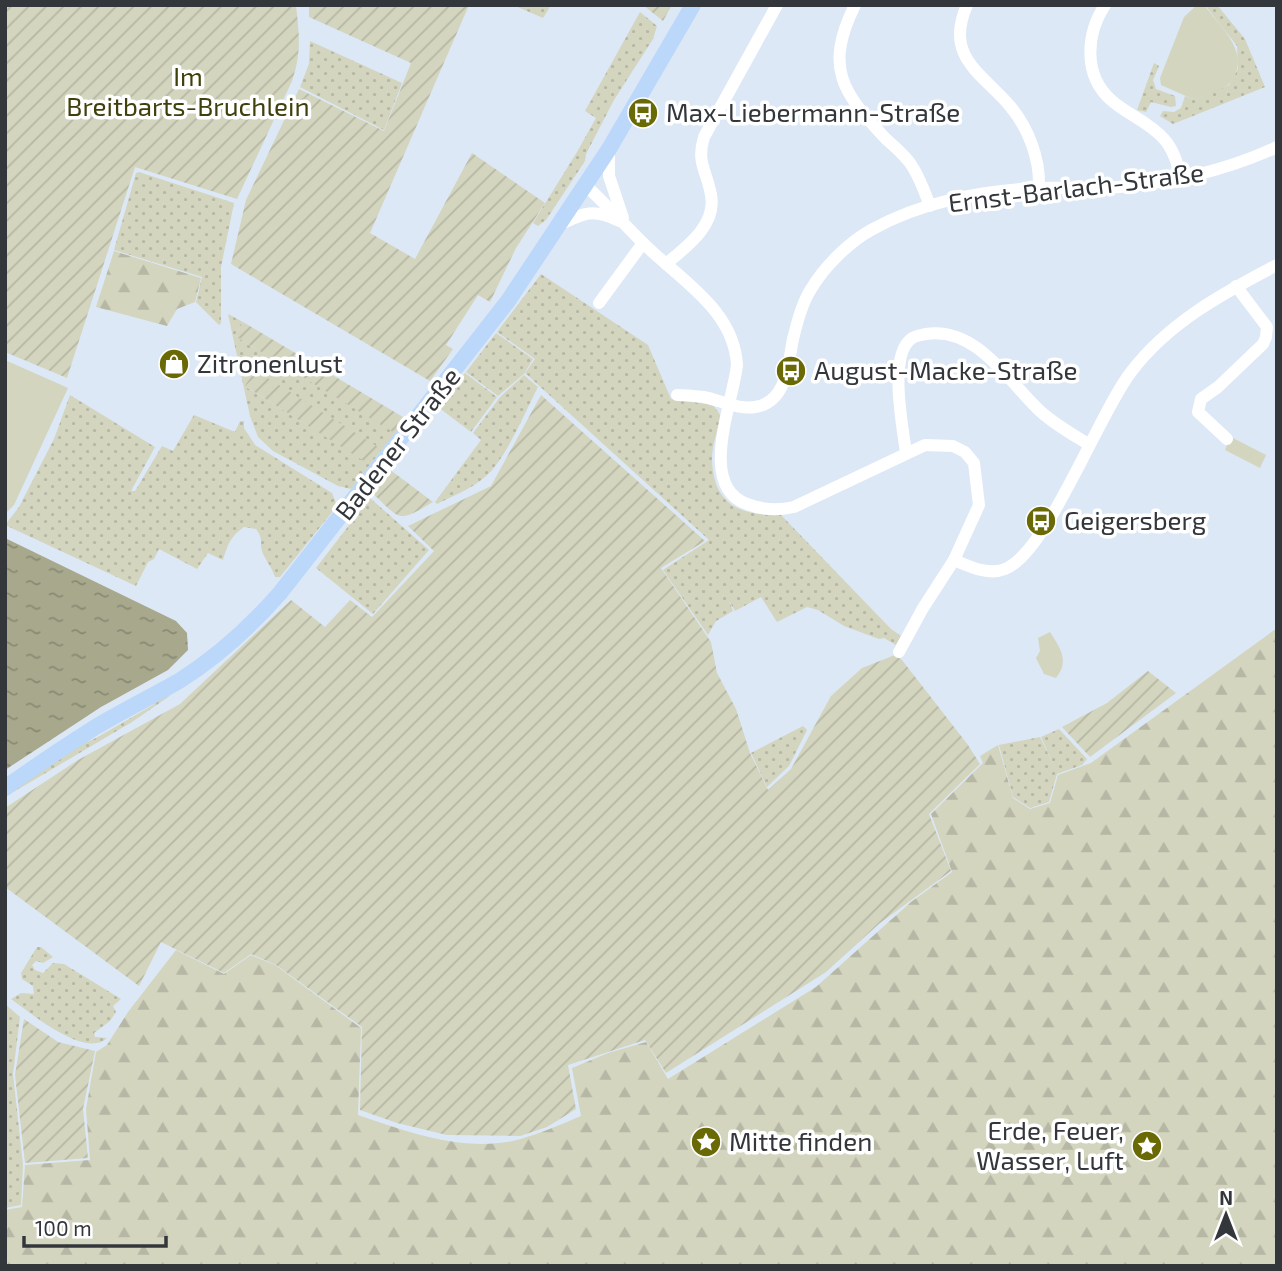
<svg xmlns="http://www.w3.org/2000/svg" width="1282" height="1271" viewBox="0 0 1282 1271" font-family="'Exo 2',sans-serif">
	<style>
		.grass { fill: url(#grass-dots); fill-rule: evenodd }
		.forest { fill: url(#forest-firs) }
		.park { fill: #d3d5be }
		.garden { fill: url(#garden-furrows) }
		.water { fill: url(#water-ripples) }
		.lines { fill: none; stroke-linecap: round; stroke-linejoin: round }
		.minor { stroke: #fff; stroke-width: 12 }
		.major { stroke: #bbd7f9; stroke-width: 16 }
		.labels { text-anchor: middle; stroke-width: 7; stroke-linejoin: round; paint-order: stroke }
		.park-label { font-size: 26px; fill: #40400d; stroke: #fff }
		.poi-label { font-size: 26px; fill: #33373c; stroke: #fff; text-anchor: start }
		.street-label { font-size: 26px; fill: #33373c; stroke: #fff }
	</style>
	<defs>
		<pattern id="grass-dots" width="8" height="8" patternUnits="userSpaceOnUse" patternTransform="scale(1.75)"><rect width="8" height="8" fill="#d3d5be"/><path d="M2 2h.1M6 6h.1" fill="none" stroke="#b6b7a4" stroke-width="1.8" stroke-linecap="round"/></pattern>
		<pattern id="forest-firs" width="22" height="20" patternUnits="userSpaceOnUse" patternTransform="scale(1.75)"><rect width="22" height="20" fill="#d3d5be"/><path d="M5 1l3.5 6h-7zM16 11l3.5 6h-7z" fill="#b6b7a4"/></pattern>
		<pattern id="garden-furrows" width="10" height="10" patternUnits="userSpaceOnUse" patternTransform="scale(1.75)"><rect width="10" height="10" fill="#d3d5be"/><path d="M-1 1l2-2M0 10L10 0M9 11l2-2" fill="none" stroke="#b6b7a4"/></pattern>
		<pattern id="water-ripples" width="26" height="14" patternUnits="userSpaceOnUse" patternTransform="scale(1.75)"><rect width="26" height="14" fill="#a7a88c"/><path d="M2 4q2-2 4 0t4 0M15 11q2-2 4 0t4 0" fill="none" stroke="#898a74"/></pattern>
	</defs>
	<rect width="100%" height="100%" fill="#dce8f6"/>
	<!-- grass -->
	<g class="grass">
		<path d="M513,5H551L543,18Z"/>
		<path d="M1205,5H1217L1245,39L1265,87L1173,124L1160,116L1163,111L1174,112L1181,108L1185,96L1195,100L1229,85L1238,69L1237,46Z"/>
		<path d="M640,12L657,26L653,39L614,100L586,154L585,161L546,220L538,226L533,223L577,152L596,118L585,111Z"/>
		<path d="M310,41L402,83L384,130L300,87L309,64Z"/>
		<path d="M1154,63L1159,66L1153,80L1156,89L1175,96L1176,106L1171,107L1151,102L1146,112L1137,110Z"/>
		<path d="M139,172L234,203L221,267V323L219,325L196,302L202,277L114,250L136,173Z"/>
		<path d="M541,274L648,345L671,399L713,405L721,416C718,429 712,445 712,459C713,504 739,516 781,515L891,629L901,636L896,645L884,638L879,639L844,626L818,610L807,607L777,622L761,597L735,611L729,601L733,611L716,621L708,635L663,570L709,540L525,373L535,359L497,332Z"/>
		<path d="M228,314L243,322L235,336L393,431L403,417L406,419L351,489L338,486L273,451L258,437L250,416ZM255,371L377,447L367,462L246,387Z"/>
		<path d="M496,333L533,359L524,374L498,396L466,372Z"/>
		<path d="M465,373L497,397L471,432L438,407Z"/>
		<path d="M524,375L538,387C525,412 505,461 485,477C471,489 453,496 437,504L435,502L481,440L473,433L500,397Z"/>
		<path d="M70,395L155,447L131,491H135L162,446L173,451L194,415L235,432L240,421H244V428L255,445L332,493L337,506L280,577H275C272,567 264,558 262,551C259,540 264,540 256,529L244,527C231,536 227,545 223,560L208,553L197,569L159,549L154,559L148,562L136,586L5,525L19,507L54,439Z"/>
		<path d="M370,498L429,550L373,614L316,568Z"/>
		<path d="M171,695L132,722L5,797V795L73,748L96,738L153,705L159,699Z"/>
		<path d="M803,726L807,730L789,766L767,787L751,753Z"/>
		<path d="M1059,729L1087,759L1082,765L1057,774L1049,802L1030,808L1013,797L999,745L1040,737L1054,766L1041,737Z"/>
		<path d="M37,947H41L53,957L43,963L36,961L32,965L35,970L43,973L53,963L64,964L121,999L113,1006L116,1012L110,1021L94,1033L95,1037L107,1038C85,1059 31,1013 11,999L21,993L34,994L33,986L22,979L21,973Z"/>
		<path d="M5,1004L20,1017L13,1074L23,1165L21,1205L5,1208Z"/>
	</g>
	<!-- forest -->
	<g class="forest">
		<path d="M114,251L201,278L195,302L177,309L167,326L96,307Z"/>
		<path d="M1277,628V1266H5V1210L22,1207L25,1165L90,1160L86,1109L96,1052L107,1045L128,1012L176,950L224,974L251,955L275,965L361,1028L358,1115C408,1132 467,1154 521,1139C541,1133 562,1124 581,1116L572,1068L608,1053L646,1042L668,1079L816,987L911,902L952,872L931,814L983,763L980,756L998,745L1013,798L1030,809L1050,803L1058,775L1091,763Z"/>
	</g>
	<!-- park -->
	<g class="park">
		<path d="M1197,5H1204C1221,27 1253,55 1230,83C1223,91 1205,95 1195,100L1161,85L1160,78L1184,17Z"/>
		<path d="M5,360L68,388L14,505L5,514Z"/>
		<path d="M1231,437L1266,455L1260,468L1225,450Z"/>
		<path d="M1050,632C1060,648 1070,661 1056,678L1044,674L1036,658L1040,651L1038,638Z"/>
	</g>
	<!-- garden -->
	<g class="garden">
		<path d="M5,5H296C299,34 302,52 292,81L237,199L135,167L67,378L5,352Z"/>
		<path d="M309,5H469L370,233L415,259L472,153L545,203L516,248L490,302L478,295L446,345L453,349L430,381L231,264L246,200L299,89L384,131L411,63L309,17Z"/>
		<path d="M643,5H672L663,21Z"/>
		<path d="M243,322L403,417L393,432L235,336Z"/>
		<path d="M255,370L378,447L367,463L245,386Z"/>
		<path d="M541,395L705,541L661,568L711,642L717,673L736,709L750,753L768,790L791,769L831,696L862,668L895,655L902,660L968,745L980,764L929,814L951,871L880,923L826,972L666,1073L645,1040L568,1065L576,1109L547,1127L520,1136L447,1135L397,1123L360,1110L362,1027L276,965L251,954L224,973L161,942L139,986L5,887V808L78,760L180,704L291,600L325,627L350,600L372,617L434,551L408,526L491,486Z"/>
		<path d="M389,469L433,502C396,524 402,520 371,492Z"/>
		<path d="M1148,671L1176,693L1090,757L1062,727L1107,703Z"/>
		<path d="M24,1019L58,1042L95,1051L83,1109L88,1158L25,1163L15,1075Z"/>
	</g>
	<!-- water -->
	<path class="water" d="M5,538L176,621L187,633L188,650L168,670L101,707L5,770Z"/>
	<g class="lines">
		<!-- minor -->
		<g class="minor">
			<path d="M855,5C824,68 842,92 886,139C895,147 906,156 912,166C920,178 925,193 930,206"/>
			<path d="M967,5C944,57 982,73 1010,106C1029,129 1040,159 1039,188"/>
			<path d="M1105,5C1086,34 1083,75 1111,100C1128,115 1149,122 1164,139C1174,150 1178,165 1181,179"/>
			<path d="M609,149V176L623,218"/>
			<path d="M585,185C605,203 624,224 643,243C679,279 734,309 737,365C733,403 697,486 747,504C763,510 777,511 794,507L925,445L953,446L965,452L974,463L979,505L954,560L923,608L899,652"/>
			<path d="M559,225C584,213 593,208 619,221"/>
			<path d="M666,264C686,247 717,225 711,195C707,171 696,163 704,137L777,5"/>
			<path d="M599,303L643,243"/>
			<path d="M677,395C686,395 695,396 704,397C719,400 739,410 755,407C787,402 788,364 793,339C797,323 802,303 811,289C825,266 848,243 871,230C921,202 983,190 1039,188C1062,187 1085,189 1108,188C1167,184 1223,172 1277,147"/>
			<path d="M1227,439L1198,412L1201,399L1218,387L1263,344L1266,337L1267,327L1236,286"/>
			<path d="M906,453C903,428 888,356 911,339C914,336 921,335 926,334C976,326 1008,381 1040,411C1054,424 1072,434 1088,444"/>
			<path d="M954,560C969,566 988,576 1005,569C1047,553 1099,413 1131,372C1168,323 1223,293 1277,265"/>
		</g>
		<!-- major -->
		<path class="major" d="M5,788C34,767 64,747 94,728C122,711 151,697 179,681C217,657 251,626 280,593L508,301L609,149L693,5"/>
	</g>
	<!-- icons -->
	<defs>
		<g id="bus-disc" transform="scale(1.575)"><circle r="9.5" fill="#696906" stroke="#fff"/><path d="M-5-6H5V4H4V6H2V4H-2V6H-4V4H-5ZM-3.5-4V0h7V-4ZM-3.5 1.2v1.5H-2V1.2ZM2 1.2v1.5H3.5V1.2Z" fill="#fff"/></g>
		<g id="shop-disc" transform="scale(1.575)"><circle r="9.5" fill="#696906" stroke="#fff"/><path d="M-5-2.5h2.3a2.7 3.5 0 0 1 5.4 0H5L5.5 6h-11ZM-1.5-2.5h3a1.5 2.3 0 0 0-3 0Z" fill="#fff"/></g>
		<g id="sight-disc" transform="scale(1.575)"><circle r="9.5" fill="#696906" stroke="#fff"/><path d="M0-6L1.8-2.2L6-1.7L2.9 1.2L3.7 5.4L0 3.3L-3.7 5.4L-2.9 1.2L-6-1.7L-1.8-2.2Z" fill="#fff"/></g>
	</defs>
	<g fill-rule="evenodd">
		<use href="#bus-disc" x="643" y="113"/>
		<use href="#shop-disc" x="174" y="364"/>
		<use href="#bus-disc" x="791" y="371"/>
		<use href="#bus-disc" x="1041" y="521"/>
		<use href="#sight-disc" x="706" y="1142"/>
		<use href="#sight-disc" x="1147" y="1146"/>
	</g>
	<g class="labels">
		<!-- park labels -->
		<g class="park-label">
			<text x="188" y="86">Im<tspan x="188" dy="30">Breitbarts-Bruchlein</tspan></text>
		</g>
		<!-- poi labels -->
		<g class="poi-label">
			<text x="666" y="122">Max-Liebermann-Straße</text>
			<text x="197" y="373">Zitronenlust</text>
			<text x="814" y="380">August-Macke-Straße</text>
			<text x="1064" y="530">Geigersberg</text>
			<text x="1124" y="1140" text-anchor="end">Erde, Feuer,<tspan x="1124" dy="30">Wasser, Luft</tspan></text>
			<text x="729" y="1151">Mitte finden</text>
		</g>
		<!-- street labels -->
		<g class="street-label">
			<text transform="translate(1076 188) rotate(-7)" y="9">Ernst-Barlach-Straße</text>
			<text transform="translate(398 444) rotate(-52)" y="9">Badener Straße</text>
		</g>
	</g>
	<!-- border -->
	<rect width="1282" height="1271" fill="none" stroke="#33373c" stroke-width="14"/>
	<!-- north arrow -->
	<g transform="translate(1226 1215)" stroke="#ffffff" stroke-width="5" paint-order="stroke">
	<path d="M0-5L12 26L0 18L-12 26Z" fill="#33373c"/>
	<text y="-10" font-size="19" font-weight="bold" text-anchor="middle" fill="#33373c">N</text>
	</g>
	<!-- scale -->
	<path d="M24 1236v10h142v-10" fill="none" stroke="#33373c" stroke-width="3.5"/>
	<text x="35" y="1236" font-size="21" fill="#33373c" stroke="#ffffff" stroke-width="5" paint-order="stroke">100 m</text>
</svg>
